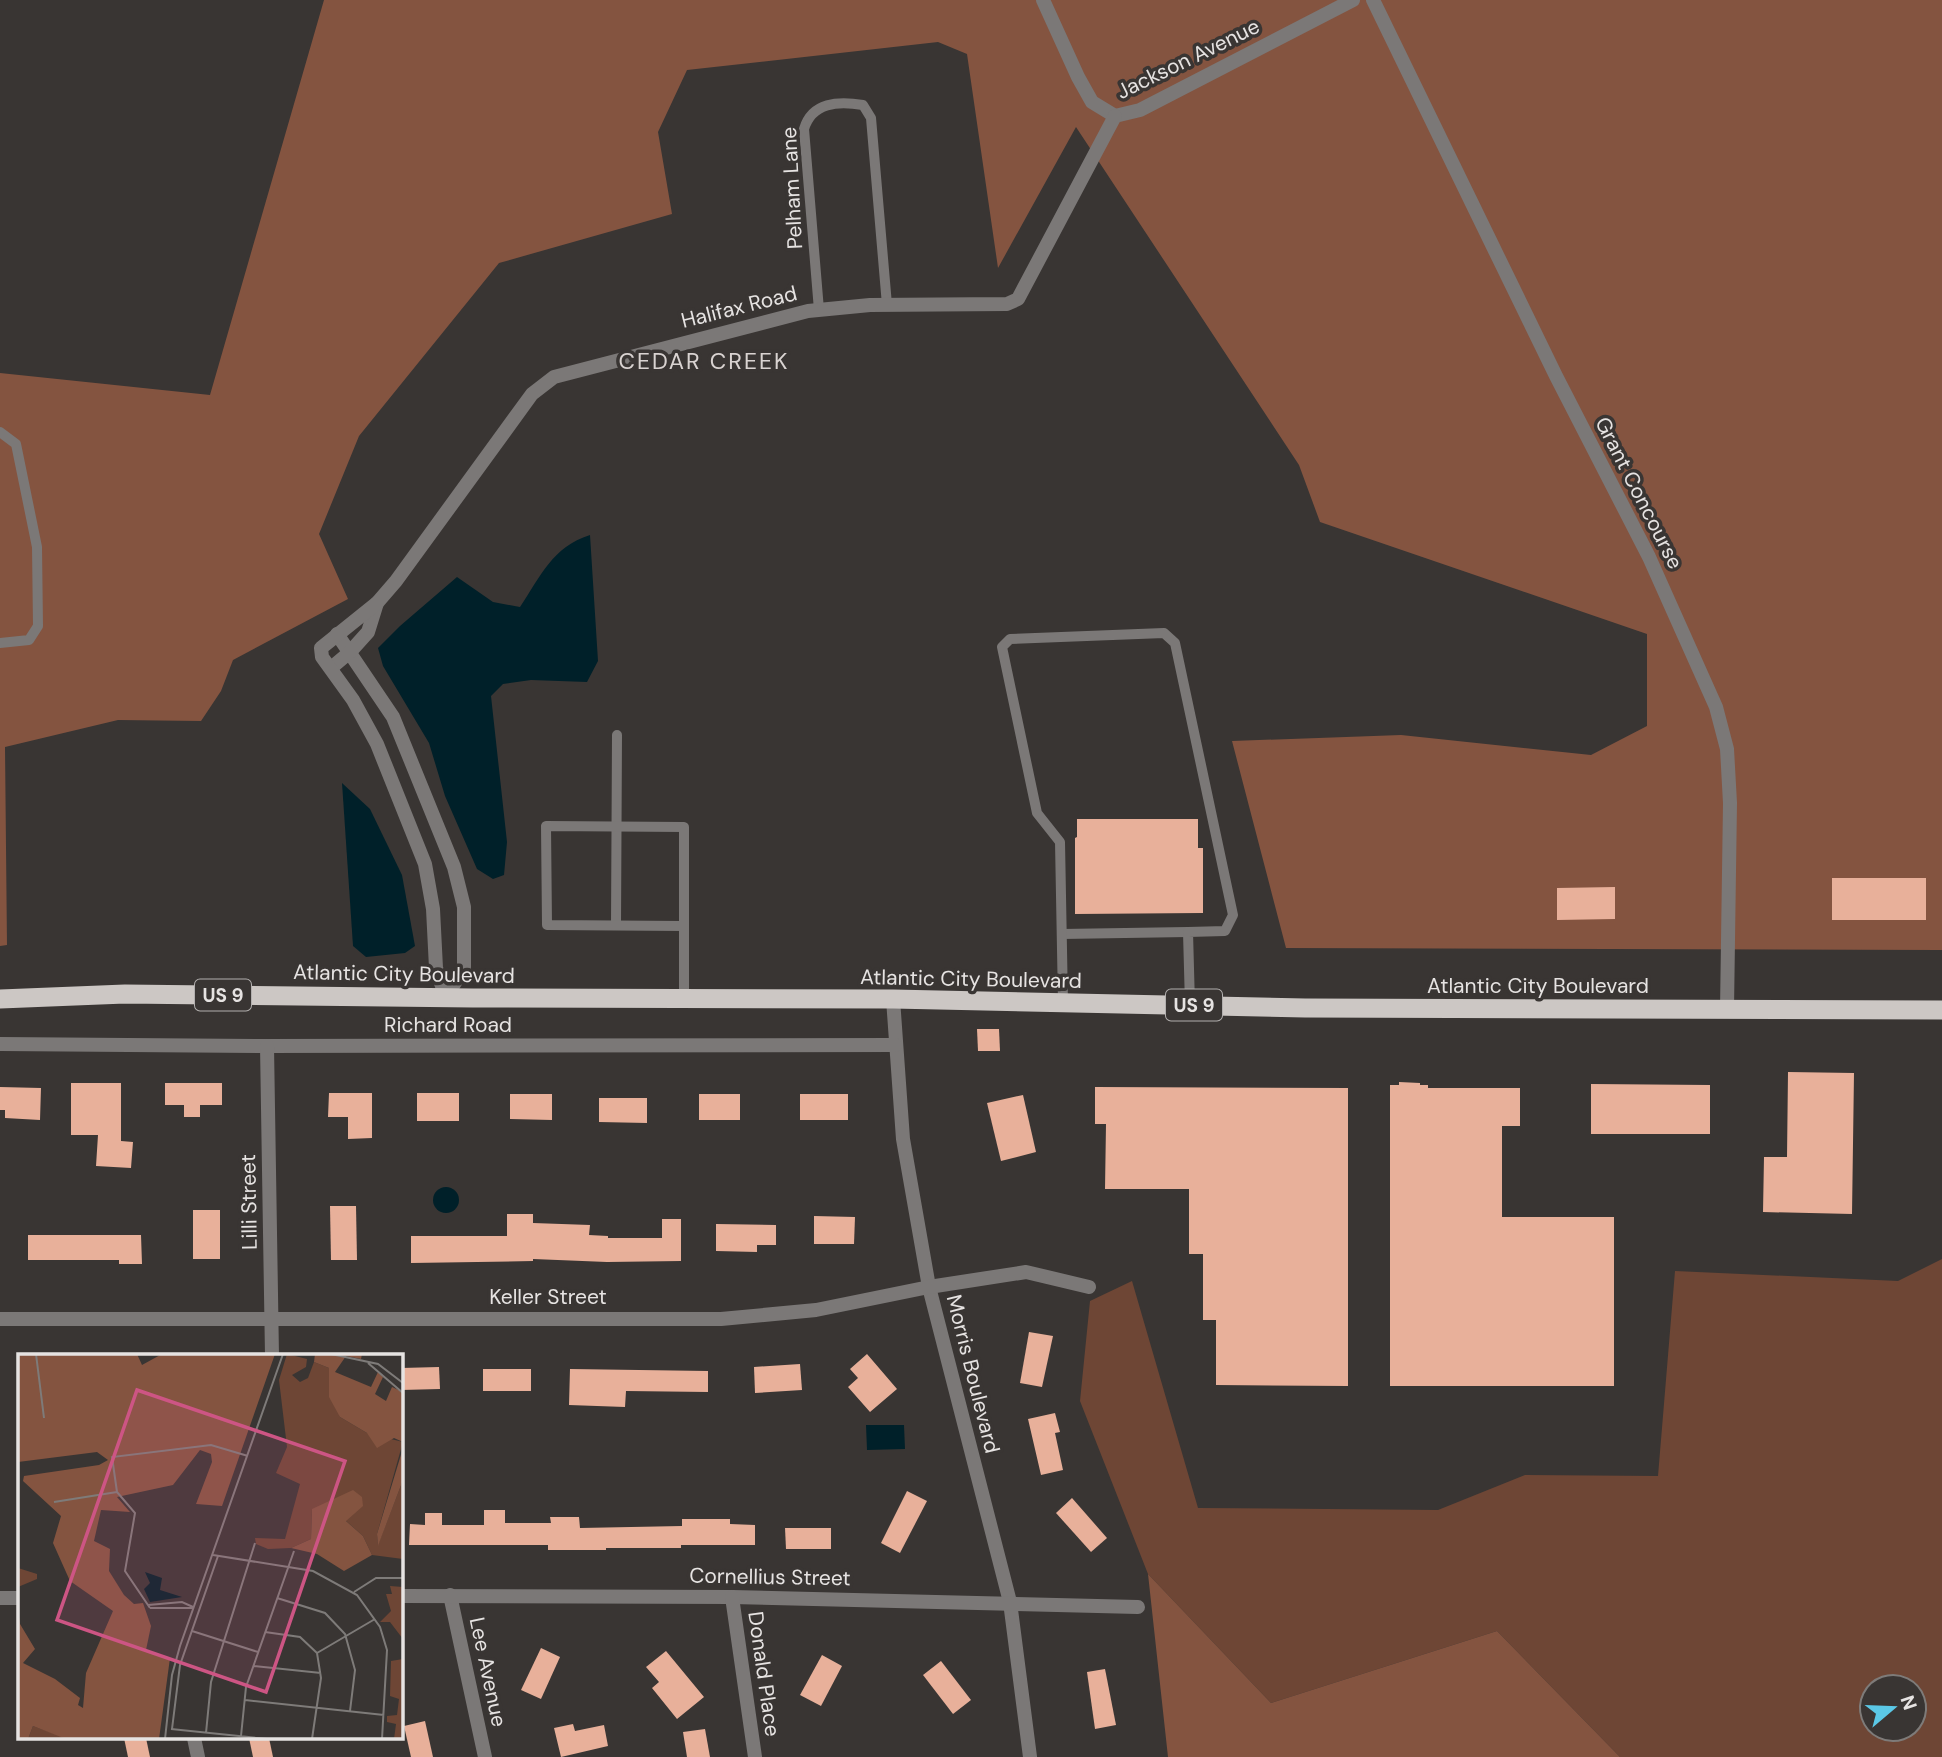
<svg xmlns="http://www.w3.org/2000/svg" width="1942" height="1757" viewBox="0 0 1942 1757" font-family="'DM Sans',sans-serif">
	<style>
		.green { fill: #6e4635; fill-rule: evenodd }
		.forest { fill: #845440 }
		.water { fill: #002029 }
		.building { fill: #e8b09a }
		.lines { fill: none; stroke-linecap: round; stroke-linejoin: round }
		.service { stroke: #7b7877; stroke-width: 10 }
		.minor { stroke: #7b7877; stroke-width: 14 }
		.trunk { stroke: #ccc7c4; stroke-width: 19 }
		.labels { text-anchor: middle; stroke-width: 7; stroke-linejoin: round; paint-order: stroke }
		.shield { fill: #393533; stroke: #b2afae; stroke-width: 2 }
		.shield-label { font-size: 19px; font-weight: bold; fill: #e6e3e2 }
		.street-label { font-size: 21px; fill: #e6e3e2; stroke: #393533 }
		.neighbourhood-label { font-size: 23px; letter-spacing: 2px; fill: #d9d3d1; stroke: #393533 }
		.inset-road { fill: none; stroke: #7e7b79; stroke-width: 2 }
		.view { fill: #cd5584; fill-opacity: 0.15; stroke: #cd5584; stroke-width: 3.5 }
		.inset-edge { fill: none; stroke: #e6e3e2; stroke-width: 3.5 }
	</style>
	<rect width="100%" height="100%" fill="#393533"/>
	<!-- green -->
	<path class="green" d="M1942,1259V1757H1620L1497,1631L1271,1703L1148,1574L1080,1401L1090,1301L1132,1281L1198,1508L1438,1510L1525,1475L1658,1476L1675,1271L1898,1281ZM1872,1687H1914V1729H1872Z"/>
	<!-- forest -->
	<g class="forest">
		<path d="M324,0H1942V950L1286,948L1232,741L1401,735L1591,755L1647,726V634L1320,522L1299,465L1076,127L998,268L967,54L938,42L687,70L658,132L672,214L499,263L359,436L319,534L348,599L233,660L221,691L201,721L118,720L5,747L7,945L0,946V373L210,395Z"/>
		<path d="M1148,1574L1271,1703L1497,1631L1620,1757H1168Z"/>
	</g>
	<!-- water -->
	<g class="water">
		<path d="M590,535L598,661L587,682L531,680L503,684L491,696L507,842L504,875L493,879L477,869L445,796L429,743L383,666L378,648L400,626L457,577L493,602L520,607C541,576 552,547 590,535Z"/>
		<path d="M342,783L370,809L402,875L415,946L405,953L366,957L353,946Z"/>
		<circle cx="446" cy="1200" r="13"/>
		<path d="M866,1425H904L905,1449L867,1450Z"/>
	</g>
	<!-- building -->
	<g class="building">
		<path d="M1077,819H1198V848H1203V913L1075,914V838L1077,837Z"/>
		<rect x="1832" y="878" width="94" height="42"/>
		<path d="M1615,887V919L1557,920V888Z"/>
		<path d="M977,1029H999L1000,1051H978Z"/>
		<path d="M1788,1072L1854,1073L1852,1214L1763,1212L1764,1157H1787Z"/>
		<path d="M1399,1082L1420,1083V1085H1428V1088H1520V1126H1502V1217H1614V1386H1390V1085H1399Z"/>
		<path d="M71,1083H121V1141L133,1142L131,1168L96,1166L98,1135H71Z"/>
		<path d="M165,1083H222V1105H200V1117H184V1105H165Z"/>
		<path d="M1591,1084L1710,1085V1134H1591Z"/>
		<path d="M0,1087L41,1088L40,1120L5,1118V1110H0Z"/>
		<path d="M1095,1087L1348,1088V1386L1216,1385V1320H1203V1254H1189V1189H1105L1106,1124H1095Z"/>
		<path d="M329,1093H372V1138L348,1139V1117H328Z"/>
		<rect x="417" y="1093" width="42" height="28"/>
		<path d="M510,1094H552V1120L510,1119Z"/>
		<rect x="699" y="1094" width="41" height="26"/>
		<rect x="800" y="1094" width="48" height="26"/>
		<path d="M1023,1095L1036,1152L1001,1161L987,1103Z"/>
		<path d="M599,1098H647V1123L599,1122Z"/>
		<path d="M330,1206H356L357,1260H331Z"/>
		<rect x="193" y="1210" width="27" height="49"/>
		<path d="M507,1214H533V1223L590,1225L589,1235L608,1236V1238H662V1219H681V1261L607,1262L533,1259V1261L411,1263V1236H507Z"/>
		<path d="M814,1216L855,1217L854,1244H814Z"/>
		<path d="M716,1224L776,1225V1245H757V1252L716,1251Z"/>
		<path d="M28,1235H141L142,1264H119V1260H28Z"/>
		<path d="M1029,1332L1053,1336L1042,1387L1020,1383Z"/>
		<path d="M867,1354L897,1389L870,1412L848,1387L858,1378L850,1369Z"/>
		<path d="M800,1364L802,1390L755,1393L754,1367Z"/>
		<path d="M439,1367L440,1389L401,1390V1368Z"/>
		<rect x="483" y="1369" width="48" height="22"/>
		<path d="M570,1369L708,1371V1392L626,1391L625,1407L569,1405Z"/>
		<path d="M1055,1413L1060,1432L1055,1433L1063,1470L1041,1475L1028,1419Z"/>
		<path d="M907,1491L927,1501L900,1553L881,1543Z"/>
		<path d="M1072,1498L1107,1538L1091,1552L1056,1513Z"/>
		<path d="M484,1510H505V1523H551L550,1517H579L580,1528L682,1526V1519H730V1524L755,1525V1545H681V1548H606V1550H548V1545H409L410,1524L425,1525V1513H442V1525H484Z"/>
		<path d="M785,1528H831V1549H786Z"/>
		<path d="M541,1648L560,1657L541,1699L521,1690Z"/>
		<path d="M666,1651L704,1697L677,1719L652,1688L659,1682L646,1667Z"/>
		<path d="M822,1655L842,1666L821,1706L800,1695Z"/>
		<path d="M941,1661L971,1700L953,1714L923,1675Z"/>
		<path d="M1105,1669L1116,1725L1095,1729L1087,1672Z"/>
		<path d="M425,1721L433,1757H411L404,1726Z"/>
		<path d="M573,1724L575,1731L604,1725L608,1746L561,1757L554,1728Z"/>
		<path d="M705,1729L710,1757H687L683,1732Z"/>
		<path d="M124,1738H146L150,1757H128Z"/>
		<path d="M249,1738H269L273,1757H253Z"/>
	</g>
	<g class="lines">
		<!-- service -->
		<g class="service">
			<path d="M819,310L804,129C812,102 838,101 863,105L871,118L887,305"/>
			<path d="M0,432L16,444L37,547L38,626L29,640L0,643"/>
			<path d="M616,925L617,735"/>
			<path d="M684,926L547,925L546,826L684,827V999"/>
			<path d="M1062,934L1188,932"/>
			<path d="M1063,1003L1060,842L1037,813L1002,647L1010,639L1164,633L1175,643L1233,915L1225,931L1188,932L1190,1005"/>
		</g>
		<!-- minor -->
		<g class="minor">
			<path d="M1043,0L1078,77L1092,102L1115,116"/>
			<path d="M1373,0L1556,376L1649,557L1716,707L1727,749L1730,803L1727,1009"/>
			<path d="M1115,116L1140,110L1353,0"/>
			<path d="M337,634L393,717L454,867L464,907V967L446,998"/>
			<path d="M331,668L350,652L368,632L377,603"/>
			<path d="M446,998L436,968L433,909L425,864L377,744L353,700L322,657L321,648L377,603L396,581L532,394L554,377L808,311L870,305L1007,304L1018,299L1115,116"/>
			<path d="M893,999L903,1139L929,1287L1010,1602L1030,1757"/>
			<path d="M0,1044L267,1046L895,1045"/>
			<path d="M267,1046L272,1356"/>
			<path d="M0,1319H721L816,1310L929,1287L1026,1272L1089,1287"/>
			<path d="M450,1595L485,1757"/>
			<path d="M401,1596L732,1597L1138,1607"/>
			<path d="M732,1597L755,1757"/>
			<path d="M0,1598H19"/>
			<path d="M194,1738L198,1757"/>
		</g>
		<!-- trunk -->
		<path class="trunk" d="M0,999L125,994L473,998L893,999L1305,1008L1942,1010"/>
	</g>
	<g class="labels">
		<!-- shield labels -->
		<g class="shield">
			<rect x="195" y="979.5" width="56" height="31" rx="5"/>
			<rect x="1166" y="989.5" width="56" height="31" rx="5"/>
		</g>
		<g class="shield-label">
			<text x="223" y="1002">US 9</text>
			<text x="1194" y="1012">US 9</text>
		</g>
		<!-- street labels -->
		<g class="street-label">
			<text transform="translate(1188 59) rotate(-26)" y="7">Jackson Avenue</text>
			<text transform="translate(792 188) rotate(-93)" y="7">Pelham Lane</text>
			<text transform="translate(739 307) rotate(-14)" y="7">Halifax Road</text>
			<text transform="translate(1639 493) rotate(63)" y="7">Grant Concourse</text>
			<text transform="translate(404 974) rotate(1)" y="7">Atlantic City Boulevard</text>
			<text transform="translate(971 979) rotate(1)" y="7">Atlantic City Boulevard</text>
			<text x="1538" y="993">Atlantic City Boulevard</text>
			<text x="448" y="1032">Richard Road</text>
			<text transform="translate(249 1202) rotate(-91)" y="7">Lilli Street</text>
			<text x="548" y="1304">Keller Street</text>
			<text transform="translate(973 1374) rotate(76)" y="7">Morris Boulevard</text>
			<text transform="translate(770 1577) rotate(1)" y="7">Cornellius Street</text>
			<text transform="translate(488 1672) rotate(78)" y="7">Lee Avenue</text>
			<text transform="translate(764 1674) rotate(82)" y="7">Donald Place</text>
		</g>
		<!-- neighbourhood labels -->
		<g class="neighbourhood-label">
			<text x="704" y="369">CEDAR CREEK</text>
		</g>
	</g>
	<!-- overview -->
	<g transform="translate(18 1354)">
		<rect width="385" height="385" fill="#393533"/>
		<path d="M269,0L289,5L288,13L274,21L282,28L290,24L296,8L311,14L322,63L349,79L385,88L359,180L360,191L385,126V205L354,201L345,182L327,166L294,155L293,185L273,194L250,195L238,190L237,184L267,185L282,130L258,119L269,93L261,26ZM0,214L19,220V225L0,233ZM372,232L385,233V285L372,268H362L373,257L368,240H374ZM385,305V385H376L378,370L369,368V362L379,361L381,345L372,342L373,307ZM15,372L48,384L10,385Z" fill="#6e4635"/>
		<path d="M119,0L124,11L144,0H257L204,152L178,150L194,108L193,100L182,96L155,131L99,143L112,158L83,156L76,187L92,195L91,217L106,241L116,250L125,249L133,272L128,296L152,304L141,385H48L15,372L10,385H0V256L2,270L17,295L5,309L37,325L62,344L60,351L65,354L68,319L95,257L52,227L35,189L43,162L5,127L6,122L81,111L90,106L79,98L0,108V1ZM297,0H344L343,5L328,2L317,18L353,33L360,18L365,23L357,40L368,47L374,33L385,38V88L376,84L359,94L349,79L322,63L311,43V14L296,8ZM385,94V126L360,192L359,180ZM335,136L344,143L345,152L328,167L345,182L354,201L326,217L299,200L273,194L293,185L294,155Z" fill="#845440"/>
		<path d="M127,218L144,224L142,236L164,243L132,248L126,235L132,229Z" fill="#002029"/>
		<path class="inset-road" d="M18,0L26,64M313,0L360,10L385,29M350,9L385,39M99,138L94,103L193,91L230,102M99,138L117,159L107,217L132,254M36,148L99,138M195,201L295,217L339,241L362,273L369,296L364,385M336,238L358,224H385M259,244L307,259L327,280L337,316L332,357M130,251L164,248L175,253M132,254H175M174,277L240,298M247,278L282,283L299,299L303,324L294,385M299,299L357,265M235,312L303,319M227,346L366,361M153,375L249,385M154,375L162,311L200,202M188,379L193,328L237,189M223,382L228,333L276,197M147,385L154,321L162,292L265,0"/>
		<path class="view" d="M119,36L327,107L248,338L39,266Z"/>
		<rect width="385" height="385" class="inset-edge"/>
	</g>
	<!-- north arrow -->
	<g transform="translate(1893 1708) rotate(71)"><circle r="33" fill="#393533" stroke="#7e7b79" stroke-width="2"/>
	<path d="M0-5L12 26L0 18L-12 26Z" fill="#5bc8e6"/>
	<text y="-10" font-size="19" font-weight="bold" text-anchor="middle" fill="#e6e3e2">N</text>
	</g>
</svg>
